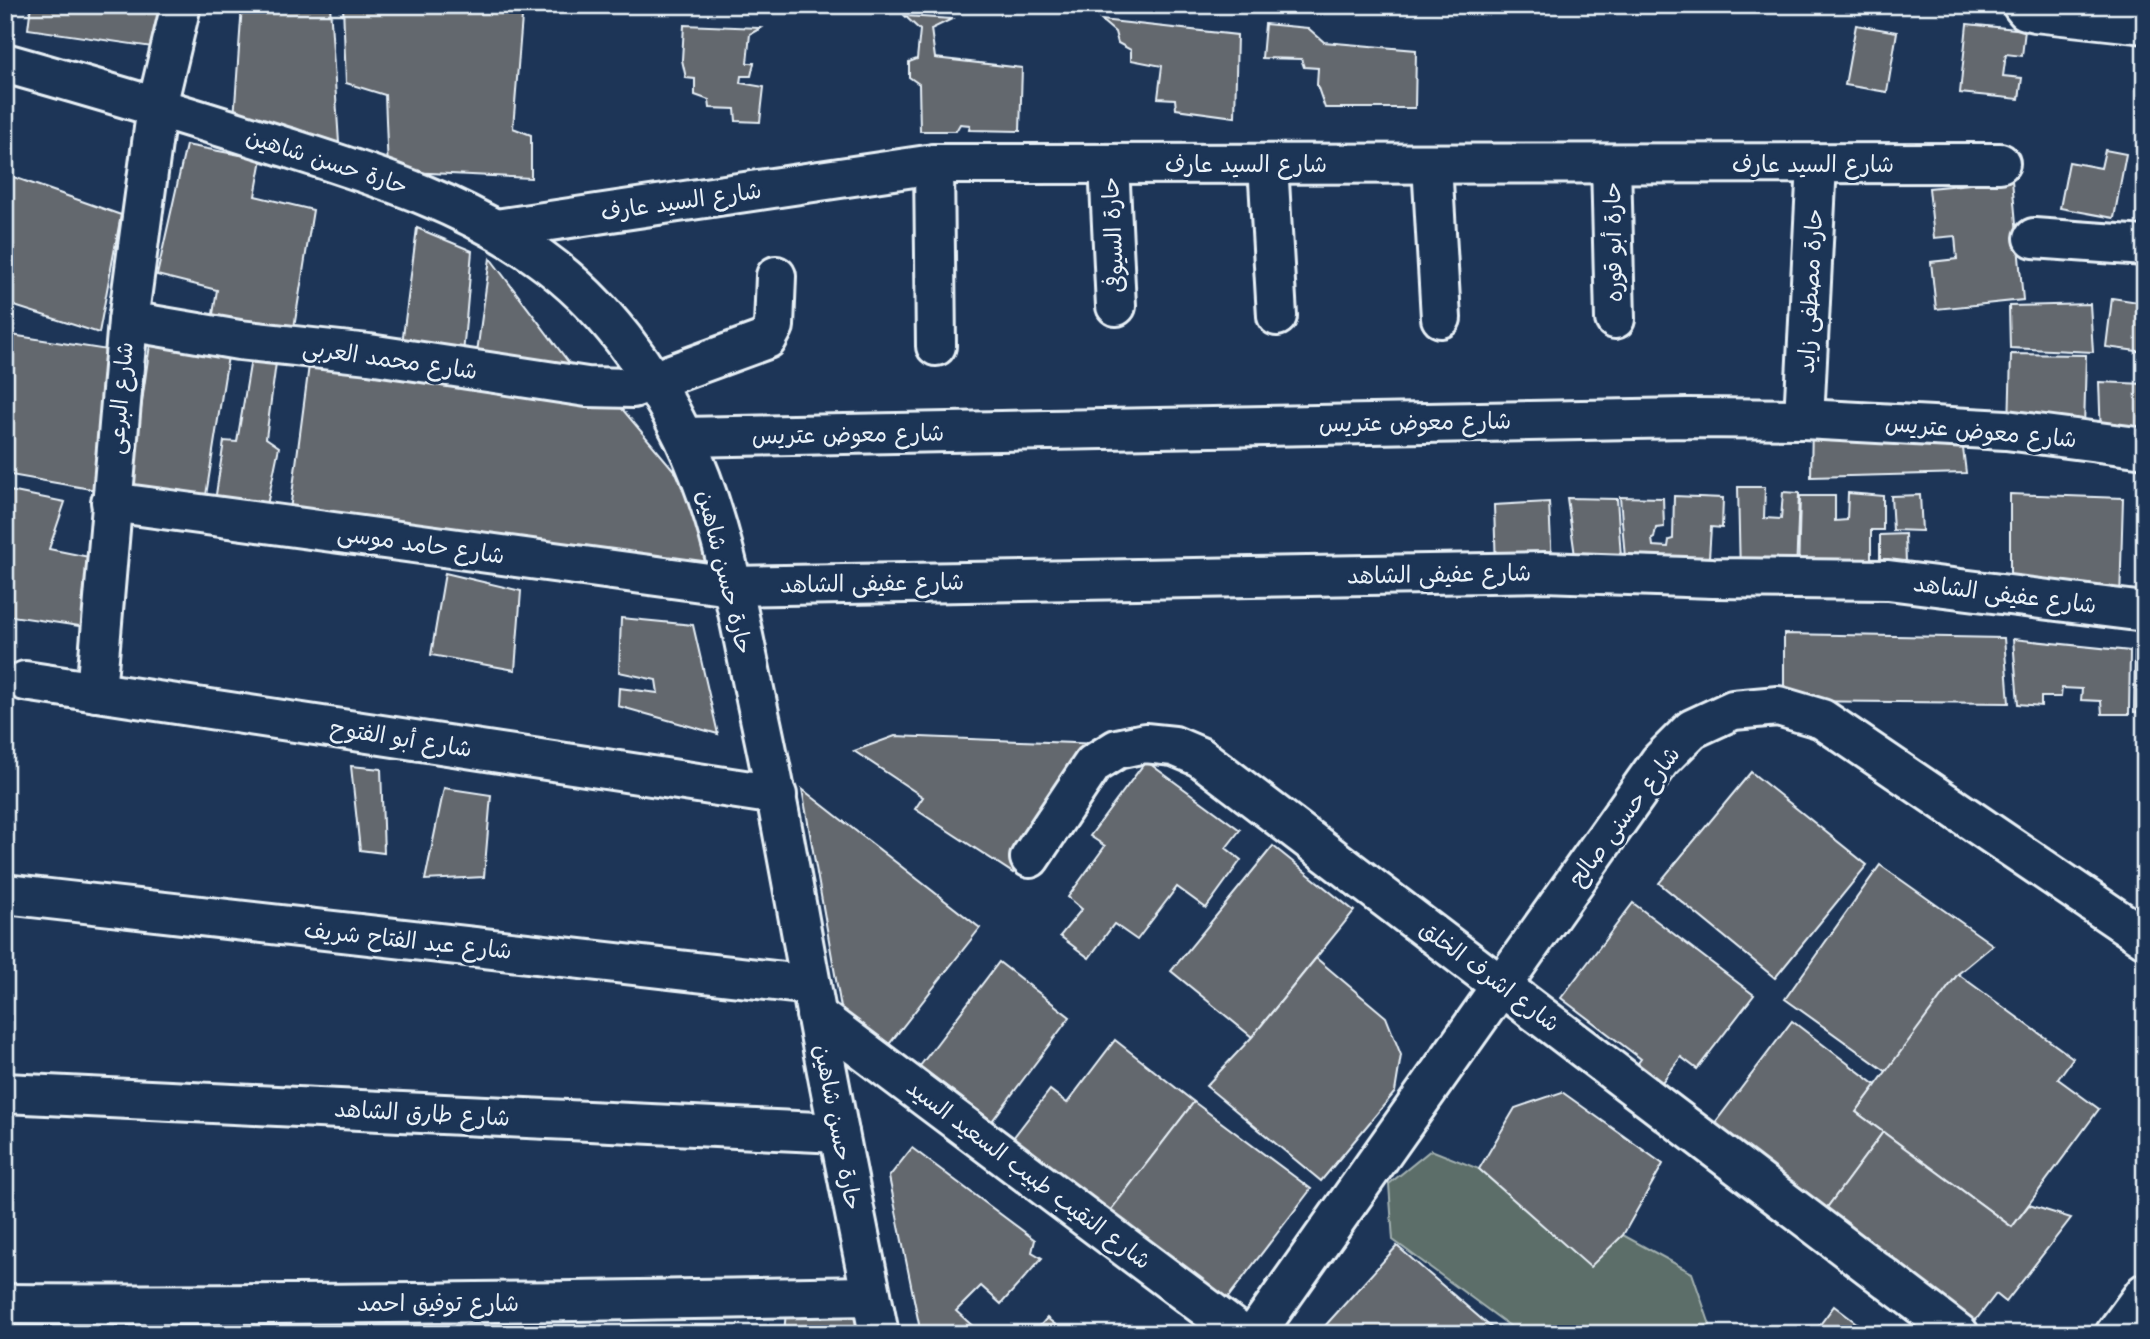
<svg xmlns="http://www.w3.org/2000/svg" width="2150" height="1339" viewBox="0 0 2150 1339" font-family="Mali,'Playpen Sans Arabic',sans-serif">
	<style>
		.green { fill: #5b6e69; stroke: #a2b0b0; stroke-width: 2 }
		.building { fill: #64676e; stroke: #e8f1f8; stroke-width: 2 }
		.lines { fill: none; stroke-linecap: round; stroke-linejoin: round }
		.minor-casing { stroke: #e8f1f8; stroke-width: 44 }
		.major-casing { stroke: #e8f1f8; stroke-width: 44 }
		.minor { stroke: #1d3557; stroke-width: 38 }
		.major { stroke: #1d3557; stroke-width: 38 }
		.labels { text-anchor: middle; stroke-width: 6; stroke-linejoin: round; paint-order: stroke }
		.street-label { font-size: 23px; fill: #e8f1f8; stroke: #1d3557 }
	</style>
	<rect width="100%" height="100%" fill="#1d3557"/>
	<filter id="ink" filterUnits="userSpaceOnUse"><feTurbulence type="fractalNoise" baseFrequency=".0143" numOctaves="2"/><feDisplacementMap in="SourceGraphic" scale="14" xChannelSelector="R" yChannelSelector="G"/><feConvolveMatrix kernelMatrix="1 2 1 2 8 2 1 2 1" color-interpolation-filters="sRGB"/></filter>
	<g filter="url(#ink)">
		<!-- green -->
		<path class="green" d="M1431,1150L1479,1169L1590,1266L1623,1235L1692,1273L1710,1325L1675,1334H1521L1393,1240L1389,1184Z"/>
		<!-- building -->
		<g class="building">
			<path d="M31,5H169L159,48L28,29Z"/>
			<path d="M242,5H330L339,143L234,119Z"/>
			<path d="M343,5H523L513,128L531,135V178L388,171L385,95L346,83Z"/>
			<path d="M905,16L952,19L931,29L935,58L1022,68L1020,131L969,130L970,125L960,124L956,131H920L919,84L909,77V62L917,59L920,30Z"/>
			<path d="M1101,20L1237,35L1235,117L1176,109L1175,99L1158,98L1162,66L1131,60V50L1118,43L1115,32Z"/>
			<path d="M1265,24L1308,28L1324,42L1416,50L1415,108H1325L1317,85L1318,68L1304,67L1301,59L1262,58Z"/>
			<path d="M1967,24L2025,30L2022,56L2006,54L2003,76L2022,78L2019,99L1960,93Z"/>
			<path d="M684,25L761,28L750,34L747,63H754L751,76H741L740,83L764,87L760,122L736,121L735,109L710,108L709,100L695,95V79L686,78L682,60Z"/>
			<path d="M1856,25L1897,32L1887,92L1845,85Z"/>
			<path d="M186,145L262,159L255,196L313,210L292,340L211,326L217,290L157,275Z"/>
			<path d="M2105,150L2126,154L2114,218L2060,208L2069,162L2101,168Z"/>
			<path d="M5,174L121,215L99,333L5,303Z"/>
			<path d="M2012,180L2023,300L1936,309L1931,262L1957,259L1955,236L1934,238L1929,188Z"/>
			<path d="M417,228L472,251L462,366L401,352Z"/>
			<path d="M490,258L582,380L475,367Z"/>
			<path d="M2112,298L2145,303V352L2106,347Z"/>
			<path d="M2090,304L2093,352L2010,348L2009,306Z"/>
			<path d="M152,330L229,350L204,508L129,495Z"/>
			<path d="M5,334L114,351L102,491L5,474Z"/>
			<path d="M253,347L278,348L266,438L279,447L265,515L214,508L224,441L237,442Z"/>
			<path d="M311,350L618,404L698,499L716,571L290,510Z"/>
			<path d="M2011,354L2086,355L2084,429L2009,427Z"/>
			<path d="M2099,382L2145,384V441L2101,437Z"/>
			<path d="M1812,424L1961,432L1966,473L1811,477Z"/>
			<path d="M1738,487H1765L1764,518L1781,519L1783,492L1799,493L1796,575L1740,574Z"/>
			<path d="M5,490L65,502L49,549L99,559L97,586L86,582L82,602L94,606L93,628L5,615Z"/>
			<path d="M1848,493L1883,496V530H1871V575L1798,576L1800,496H1835V521L1847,520Z"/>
			<path d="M2010,494L2123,498L2120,601L2010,586Z"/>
			<path d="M1920,495L1922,531L1893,530L1891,496Z"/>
			<path d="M1674,496L1723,498L1722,528L1711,527L1709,558L1719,559L1626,570L1620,497L1663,498L1664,527L1656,528L1654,538L1652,539L1653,546L1668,547L1669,540L1673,539Z"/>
			<path d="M1567,498L1617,499L1622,571L1577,570Z"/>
			<path d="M1549,502L1552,566L1496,569L1494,505Z"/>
			<path d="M1905,534L1906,563L1916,564L1915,580L1880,577V535Z"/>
			<path d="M445,573L521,591L515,670L431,655Z"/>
			<path d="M621,618L693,625L718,734L618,706L619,688L658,693L656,680L619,672Z"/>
			<path d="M1784,634L2004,638L2009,703L1784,701Z"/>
			<path d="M2013,639L2130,651L2129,714H2102L2101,701L2081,700L2082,689L2062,688L2061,697H2041V706L2018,704Z"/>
			<path d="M2135,650H2145V713L2134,712Z"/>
			<path d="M895,736L1099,744L1013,873L915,809L923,797L854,751Z"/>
			<path d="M1146,761L1240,830L1226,848L1241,860L1206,908L1177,887L1137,940L1114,924L1089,958L1060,936L1082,909L1068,897L1105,846L1090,836Z"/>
			<path d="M351,766L381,769L384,853L360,850Z"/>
			<path d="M1751,772L1867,865L1775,978L1659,883Z"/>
			<path d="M444,788L491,795L484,877L425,880Z"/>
			<path d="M802,789L980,928L883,1052L843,1019Z"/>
			<path d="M1273,846L1354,911L1252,1037L1171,971Z"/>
			<path d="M1880,865L1993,945L1958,974L1887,1072L1785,999Z"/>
			<path d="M1633,903L1754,995L1697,1069L1681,1057L1656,1090L1632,1071L1641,1059L1561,998Z"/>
			<path d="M1316,958L1386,1017L1401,1055L1395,1092L1321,1181L1206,1086L1252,1037Z"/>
			<path d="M999,962L1070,1017L992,1121L920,1066Z"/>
			<path d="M1958,974L2073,1058L2058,1079L2099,1109L2012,1227L1856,1112Z"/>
			<path d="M1792,1021L1876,1085L1856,1112L1883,1132L1826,1209L1708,1132Z"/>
			<path d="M1115,1040L1194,1102L1110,1211L1013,1138L1050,1090L1067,1103Z"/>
			<path d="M1562,1092L1663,1164L1623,1235L1590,1267L1479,1169L1515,1108Z"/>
			<path d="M1194,1102L1311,1189L1223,1304L1100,1212L1110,1211Z"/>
			<path d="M1883,1132L2012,1227L2029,1205L2071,1218L2006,1302L1996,1294L1965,1334L1826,1209Z"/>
			<path d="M912,1148L1035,1240L1032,1252L1042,1258L1001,1304L981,1286L956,1311L975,1328L970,1334H921L889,1177Z"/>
			<path d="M1397,1246L1494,1330L1491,1334H1324V1327Z"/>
			<path d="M1834,1306L1871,1334H1813Z"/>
			<path d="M786,1311L862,1319L863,1334H784Z"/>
			<path d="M1047,1318L1067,1334H1033Z"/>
		</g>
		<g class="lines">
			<!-- minor casing -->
			<g class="minor-casing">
				<g id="minor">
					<path d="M2022,5L2026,10L2035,12L2145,24"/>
					<path d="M5,63C97,89 188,116 279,145C370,174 461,201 540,258C603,303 651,369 684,438C725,524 739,621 759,713C779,804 794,894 811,985C832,1102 856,1218 879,1334"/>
					<path d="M934,164L936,346"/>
					<path d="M1109,164L1116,306"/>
					<path d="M1268,164L1277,316"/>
					<path d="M1432,164L1441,318"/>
					<path d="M1611,164L1615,319"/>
					<path d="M496,229L934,164L2000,163"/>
					<path d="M2034,238L2145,246"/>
					<path d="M128,321L239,340L369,354L587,387L633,388L767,339L774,326L776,276"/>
					<path d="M1804,419L1817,164"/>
					<path d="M684,437L1687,418L1804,419L2006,430L2145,448"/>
					<path d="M111,502L731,586L1544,572L1713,578L1888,580L2145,612"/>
					<path d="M25,681L777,795"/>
					<path d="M96,692L128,321L157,106L181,5"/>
					<path d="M1030,858L1093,764L1117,749L1145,743L1174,746L1200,757L1959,1334"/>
					<path d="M5,894L811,985"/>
					<path d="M816,1015L1241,1334"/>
					<path d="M5,1093L839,1133"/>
					<path d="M5,1304C294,1306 583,1301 871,1296"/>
					<path d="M1255,1334L1660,761L1692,729L1733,710L1778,706L1822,719L2145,938"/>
				</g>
			</g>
			<!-- major casing -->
			<g class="major-casing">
				<path id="major" d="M2115,1334L2145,1293"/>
			</g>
			<!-- minor -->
			<use href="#minor" class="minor"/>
			<!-- major -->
			<use href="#major" class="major"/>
		</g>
	</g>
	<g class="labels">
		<!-- street labels -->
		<g class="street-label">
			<text transform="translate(327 161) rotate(18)" y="8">حارة حسن شاهين</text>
			<text x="1246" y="172">شارع السيد عارف</text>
			<text x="1813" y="172">شارع السيد عارف</text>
			<text transform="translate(681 201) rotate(-8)" y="8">شارع السيد عارف</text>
			<text transform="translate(1113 235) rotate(-93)" y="8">حارة السيوفى</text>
			<text transform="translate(1613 242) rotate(-91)" y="8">حارة أبو قوره</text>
			<text transform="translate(1810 291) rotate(-87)" y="8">حارة مصطفى زايد</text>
			<text transform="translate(390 359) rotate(8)" y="8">شارع محمد العربى</text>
			<text transform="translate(120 398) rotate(-85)" y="8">شارع البرعى</text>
			<text transform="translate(1415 422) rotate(-1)" y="8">شارع معوض عتريس</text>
			<text transform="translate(1981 431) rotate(5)" y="8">شارع معوض عتريس</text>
			<text transform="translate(848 434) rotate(-1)" y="8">شارع معوض عتريس</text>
			<text transform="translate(421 544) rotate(8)" y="8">شارع حامد موسى</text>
			<text transform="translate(725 572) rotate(76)" y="8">حارة حسن شاهين</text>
			<text transform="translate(1439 574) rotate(-1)" y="8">شارع عفيفى الشاهد</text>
			<text transform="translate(872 583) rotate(-1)" y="8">شارع عفيفى الشاهد</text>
			<text transform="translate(2005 594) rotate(7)" y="8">شارع عفيفى الشاهد</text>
			<text transform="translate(401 738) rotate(9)" y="8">شارع أبو الفتوح</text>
			<text transform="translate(1624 816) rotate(-53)" y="8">شارع حسنى صالح</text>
			<text transform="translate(408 940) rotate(6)" y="8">شارع عبد الفتاح شريف</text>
			<text transform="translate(1490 976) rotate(37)" y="8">شارع اشرف الخلق</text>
			<text transform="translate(422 1113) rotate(3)" y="8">شارع طارق الشاهد</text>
			<text transform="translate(838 1127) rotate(79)" y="8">حارة حسن شاهين</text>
			<text transform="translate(1029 1174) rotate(37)" y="8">شارع النقيب طبيب السعيد السيد</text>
			<text x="438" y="1311">شارع توفيق احمد</text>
		</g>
	</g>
	<!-- margin -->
	<rect width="2150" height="1339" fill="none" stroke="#1d3557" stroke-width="28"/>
	<rect x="14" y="14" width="2122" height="1311" fill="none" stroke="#e8f1f8" stroke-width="2.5" filter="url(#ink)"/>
</svg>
